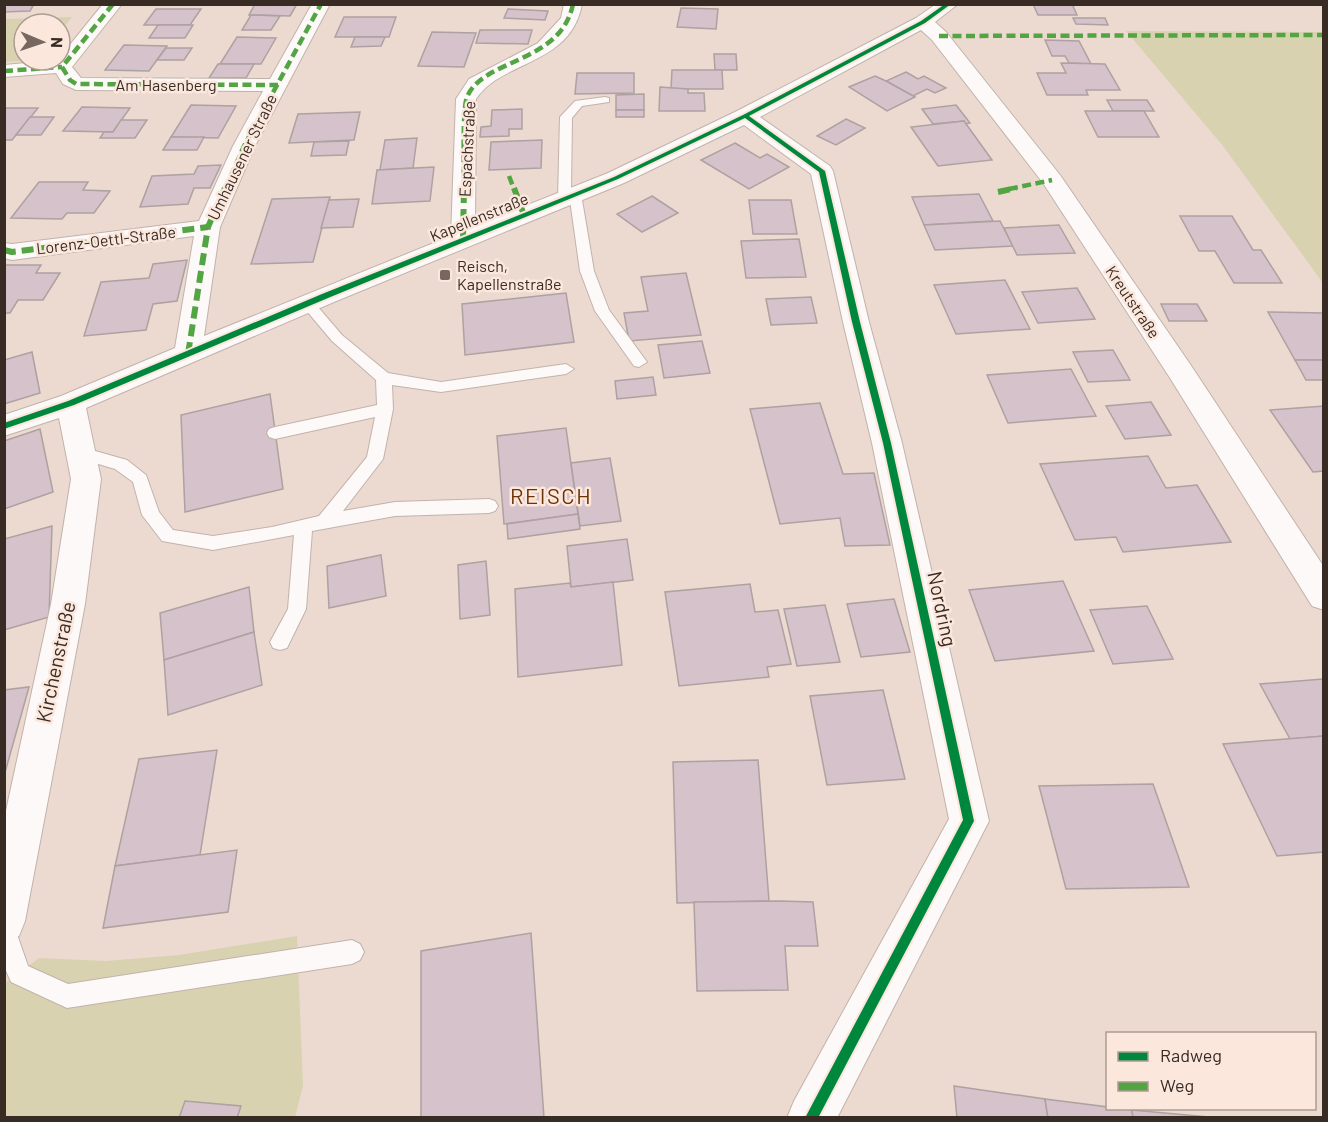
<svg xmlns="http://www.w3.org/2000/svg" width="1328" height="1122" viewBox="0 0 1328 1122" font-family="Barlow,sans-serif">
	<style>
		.green { fill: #d9d2b1 }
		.building { fill: #d5c2ca; stroke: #ada1a1; stroke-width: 1.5 }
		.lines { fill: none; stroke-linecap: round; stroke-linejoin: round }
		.service-casing { stroke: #c1b3ab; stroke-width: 2 }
		.minor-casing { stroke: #c1b3ab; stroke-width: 2 }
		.service { fill: #fcf9f8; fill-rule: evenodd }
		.minor { fill: #fcf9f8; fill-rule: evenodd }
		.quiet-far1 { stroke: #53a442; stroke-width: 4.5; stroke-dasharray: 9 4.5; stroke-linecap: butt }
		.quiet { stroke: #53a442; stroke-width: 6; stroke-dasharray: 12 6; stroke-linecap: butt }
		.cycleway-casing { stroke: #fbe7dc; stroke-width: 4 }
		.cycleway { fill: #00873e; fill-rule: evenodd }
		.poi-dot { fill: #766860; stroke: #fbe7dc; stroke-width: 2 }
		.labels { text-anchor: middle; stroke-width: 5; stroke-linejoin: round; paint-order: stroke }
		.far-street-label { font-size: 16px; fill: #372b24; stroke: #fbe7dc }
		.far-poi-label { font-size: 16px; fill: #372b24; stroke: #fbe7dc; text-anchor: start }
		.street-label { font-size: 20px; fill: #372b24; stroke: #fbe7dc }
		.quarter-label { font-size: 22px; letter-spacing: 1.5px; fill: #6e3103; stroke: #fbe7dc }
	</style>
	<rect width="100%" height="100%" fill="#ecdad0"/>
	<!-- green -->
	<g class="green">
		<path d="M72,17L60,32V24H24V60H39L5,62V19Z"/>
		<path d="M1126,31L1323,32V283L1223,146Z"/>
		<path d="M297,936L303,1086L295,1117L5,1118V983L39,958L106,961L179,955Z"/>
	</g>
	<!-- building -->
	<g class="building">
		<path d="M4,4H34L30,11L4,12Z"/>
		<path d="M255,4H297L290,16L249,15Z"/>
		<path d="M1033,4H1072L1077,15H1038Z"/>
		<path d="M681,8L718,9L716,29L677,27Z"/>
		<path d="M156,9H201L190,25H144Z"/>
		<path d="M508,9L548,11L545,20L504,18Z"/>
		<path d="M251,15L280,16L271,30H242Z"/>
		<path d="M344,17H396L389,37H335Z"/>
		<path d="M1073,18H1105L1108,25L1076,24Z"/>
		<path d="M158,25H193L185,38H149Z"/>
		<path d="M480,30H532L528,44L476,43Z"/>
		<path d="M432,32L476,33L464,67L418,66Z"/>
		<path d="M237,37L276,38L261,64H220Z"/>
		<path d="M355,37H385L381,46L351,47Z"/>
		<path d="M1045,40L1079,41L1091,64L1069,63L1065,56H1052Z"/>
		<path d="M124,45L167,46L149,71L105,70Z"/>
		<path d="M166,48H192L184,60H157Z"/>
		<path d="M714,54H736L737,70H715Z"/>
		<path d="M1061,63L1105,64L1120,90H1086L1088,95H1047L1037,73H1066Z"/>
		<path d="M218,64H254L246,78H209Z"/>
		<path d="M672,70H722L723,89H671Z"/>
		<path d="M906,72L918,79L924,76L946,88L935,93L927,89L913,96L886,81Z"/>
		<path d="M577,73H634V93L575,94Z"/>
		<path d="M875,76L886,81L915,97L887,111L849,87Z"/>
		<path d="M660,87L688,89V93H704L705,111H659Z"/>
		<path d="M644,94V110H616V95Z"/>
		<path d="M1107,100H1147L1154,111H1113Z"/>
		<path d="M191,105L236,106L218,138L171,137Z"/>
		<path d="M956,105L970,123L965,124L964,121L933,124L922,109Z"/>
		<path d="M82,107L130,108L113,132L63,131Z"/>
		<path d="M4,108H38L12,140H4Z"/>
		<path d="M522,109V129H509V136L480,137L481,127L491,126L492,110Z"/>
		<rect x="616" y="110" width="28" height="7"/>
		<path d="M1085,111H1144L1159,137H1098Z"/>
		<path d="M360,112L354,140L289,143L298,114Z"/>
		<path d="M30,117H54L41,135H16Z"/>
		<path d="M846,119L865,128L836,145L817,136Z"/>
		<path d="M121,120H147L135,138H100L104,132H113Z"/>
		<path d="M964,121L992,160L938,166L911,127Z"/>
		<path d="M171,137H204L197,150H163Z"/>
		<path d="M417,138L413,168L380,170L385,140Z"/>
		<path d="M542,140L541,168L489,170L491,142Z"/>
		<path d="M349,141L346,155L311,156L314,142Z"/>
		<path d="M735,143L760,158L767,154L789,167L749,189L701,160Z"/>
		<path d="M221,165L210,188H194L188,204L140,207L152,176L194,174L198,166Z"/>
		<path d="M434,167L430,201L372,204L377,170Z"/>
		<path d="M39,182H88L83,190L110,191L94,213H67L62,219L11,218Z"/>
		<path d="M979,194L993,221L924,225L912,197Z"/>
		<path d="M652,196L678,213L642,232L617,214Z"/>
		<path d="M330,197L313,262L251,264L272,199Z"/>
		<path d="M359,199L353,227L321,228L329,200Z"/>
		<path d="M749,200H791L797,234H753Z"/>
		<path d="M1180,216H1232L1253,250H1261L1282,283H1234L1215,251H1199Z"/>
		<path d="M1000,221L1013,246L935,250L924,225Z"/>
		<path d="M1059,225L1075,253L1017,255L1004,228Z"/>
		<path d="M799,239L806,277L746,278L741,241Z"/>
		<path d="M187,260L177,301L153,304L146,330L84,336L101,282L149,278L153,264Z"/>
		<path d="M4,265H41L36,273H60L43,300H18L10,313H4Z"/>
		<path d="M686,273L701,335L629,341L624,313L648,311L641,277Z"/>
		<path d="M1005,280L1030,329L956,334L934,285Z"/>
		<path d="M1077,288L1095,319L1038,323L1022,292Z"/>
		<path d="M566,293L574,342L465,355L462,304Z"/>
		<path d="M811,297L817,323L771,325L766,299Z"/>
		<path d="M1161,304H1197L1207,321H1169Z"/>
		<path d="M1268,312L1324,313V360H1295Z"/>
		<path d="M702,341L710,373L664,378L658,345Z"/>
		<path d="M1113,350L1130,380L1088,382L1073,352Z"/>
		<path d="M32,352L40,393L4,404V360Z"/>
		<path d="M1295,360H1324V380H1306Z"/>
		<path d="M1071,369L1096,416L1008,423L987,375Z"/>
		<path d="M653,377L656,395L617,399L615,381Z"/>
		<path d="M270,394L283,489L185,512L181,415Z"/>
		<path d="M1151,402L1171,435L1125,439L1106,406Z"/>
		<path d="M820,403L843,474L874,473L890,545L845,546L840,518L780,524L750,409Z"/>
		<path d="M1324,406V471L1313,472L1270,410Z"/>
		<path d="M566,428L578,514L504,524L497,436Z"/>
		<path d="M40,429L53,492L4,509V441Z"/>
		<path d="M1148,456L1166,488L1197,485L1231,542L1123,552L1116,537L1075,540L1040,464Z"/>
		<path d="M610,458L621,521L580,526L571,463Z"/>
		<path d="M578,514L580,529L508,539L507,524Z"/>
		<path d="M52,526L49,617L4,630V539Z"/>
		<path d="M627,539L633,580L571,587L567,546Z"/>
		<path d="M381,555L386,596L329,608L327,566Z"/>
		<path d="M486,561L490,615L460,619L458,565Z"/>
		<path d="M1063,581L1094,651L995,661L969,590Z"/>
		<path d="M613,582L622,665L518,677L515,589L570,583L571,587Z"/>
		<path d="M750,584L755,612L778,610L791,664L767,667L769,677L679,686L665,592Z"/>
		<path d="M249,587L254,632L164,660L160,613Z"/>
		<path d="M894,599L910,652L861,657L847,604Z"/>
		<path d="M825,605L840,662L797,666L784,609Z"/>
		<path d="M1147,606L1173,659L1113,664L1090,610Z"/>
		<path d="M254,632L262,685L168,715L164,660Z"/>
		<path d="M1323,679L1324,736L1290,739L1260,684Z"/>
		<path d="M29,687L4,776V690Z"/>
		<path d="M883,690L905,779L827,785L810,696Z"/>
		<path d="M1324,736V852L1277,856L1223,744Z"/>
		<path d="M217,750L200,855L115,866L139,759Z"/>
		<path d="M758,760L769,901L677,903L673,762Z"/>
		<path d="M1153,784L1189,887L1066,889L1039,786Z"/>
		<path d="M237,850L228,912L103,928L115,866Z"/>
		<path d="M780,901L813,902L818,946H785L788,990L697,991L694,902Z"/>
		<path d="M531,933L544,1118H421V951Z"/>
		<path d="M954,1086L1045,1099L1048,1118H957Z"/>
		<path d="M1045,1099L1132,1110L1133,1118H1048Z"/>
		<path d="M185,1101L241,1106L237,1118H179Z"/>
		<path d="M1132,1110L1220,1118H1133Z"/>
	</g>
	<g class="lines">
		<!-- service casing -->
		<g class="service-casing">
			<g id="service">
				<path d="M605,97L609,98V102L582,106L572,118L571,191H580L581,194L594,271L609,310L647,362L639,367L634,366L595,311L580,271L570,200L564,203L558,199L560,117L575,101Z"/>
				<path d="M307,298L312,300L342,335L388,373L441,382L566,364L574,369L566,374L441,392L392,385L393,409L383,459L343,511L395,502L489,499L495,501L498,506L495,511L489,513L395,516L312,531L306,609L287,648L280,650L273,648L270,642L288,609L294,535L213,550L162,541L142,515L133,482L115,469L75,457L73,453L75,449L81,447L127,460L146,475L159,512L173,530L213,536L272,527L319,516L367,457L375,417L275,439L269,437L267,433L269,429L275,427L377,405L376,380L332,341L300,303Z"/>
				<path d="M4,917L12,920L28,966L68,984L352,940L360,944L364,952L360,960L352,964L67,1008L11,982L4,966Z"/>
			</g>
		</g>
		<!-- minor casing -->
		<g class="minor-casing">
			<path id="minor" d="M103,4H122L72,67L81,78L270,79L312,4H330L255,146L220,227L204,336L451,236L456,99L469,79L538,43L561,18L564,4H582C571,66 501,60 476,99L475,226L608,173L737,111L916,18L936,4H958L935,22L946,32L1060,175L1190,364L1324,567V610L1312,606L1170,378L1043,183L932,40L921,30L760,117L830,166L833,171L869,322L902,443L989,821L837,1118H787L794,1101L949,819L872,443L843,322L811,174L744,125L624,183L334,302L86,408L101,479L85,604L25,921L19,936L4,942V820L51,604L71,479L59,418L4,436V415L61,396L175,348L194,236L12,260L4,258V243L12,244L199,221L233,146L263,91L76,90L63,84L56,73L4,77V65L60,60V57Z"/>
		</g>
		<!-- service -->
		<use href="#service" class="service"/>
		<!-- minor -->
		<use href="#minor" class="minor"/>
		<!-- quiet-far1 -->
		<g class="quiet-far1">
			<path d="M113,4L62,67L70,80L76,84L278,85"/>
			<path d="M939,36L1324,35"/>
			<path d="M4,71L62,67"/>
			<path d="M509,176L514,189"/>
			<path d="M225,189L244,146L321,4"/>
			<path d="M464,189C464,172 462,109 467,97C483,58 561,64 573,4"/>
			<path d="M1009,189L1052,180"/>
		</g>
		<!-- quiet -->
		<g class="quiet">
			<path d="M514,188L524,215"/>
			<path d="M998,192L1016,188"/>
			<path d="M463,239L464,188"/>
			<path d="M4,250L12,252L208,227"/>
			<path d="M188,354L208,227L225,188"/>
		</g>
		<!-- cycleway casing -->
		<g class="cycleway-casing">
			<path id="cycleway" d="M945,4H951L925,23L749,116L825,171L860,322L891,443L974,821L818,1118H805L963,820L883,443L852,322L819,172L745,118L618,179L328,298L74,405L4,429V423L68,401L322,294L614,177L743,115L921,21Z"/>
		</g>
		<!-- cycleway -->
		<use href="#cycleway" class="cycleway"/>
	</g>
	<!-- markers -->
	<rect class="poi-dot" x="439" y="269" width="12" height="12" rx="3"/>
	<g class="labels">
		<!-- far-street labels -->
		<g class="far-street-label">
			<text x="166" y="91">Am Hasenberg</text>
			<text transform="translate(467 149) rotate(-87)" y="6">Espachstraße</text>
			<text transform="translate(242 157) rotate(-64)" y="6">Umhausener Straße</text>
			<text transform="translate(479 217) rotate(-22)" y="6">Kapellenstraße</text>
			<text transform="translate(106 240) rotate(-7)" y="6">Lorenz-Oettl-Straße</text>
			<text transform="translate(1133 302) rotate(56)" y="6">Kreutstraße</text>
		</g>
		<!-- far-poi labels -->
		<g class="far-poi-label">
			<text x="457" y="272">Reisch,<tspan x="457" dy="18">Kapellenstraße</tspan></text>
		</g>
		<!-- street labels -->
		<g class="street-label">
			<text transform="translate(942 609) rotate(78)" y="7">Nordring</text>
			<text transform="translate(56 662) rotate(-78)" y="7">Kirchenstraße</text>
		</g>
		<!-- quarter labels -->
		<g class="quarter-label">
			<text x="551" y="504">REISCH</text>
		</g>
	</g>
	<!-- border -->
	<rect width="1328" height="1122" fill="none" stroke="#372b24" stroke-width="12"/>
	<!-- legend -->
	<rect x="1106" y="1032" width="210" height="78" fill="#fbe7dc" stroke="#ad9c92" stroke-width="1.5"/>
	<rect x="1118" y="1052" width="30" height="9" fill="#00873e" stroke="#ad9c92" stroke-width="1.5"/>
	<text x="1160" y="1062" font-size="18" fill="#372b24">Radweg</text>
	<rect x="1118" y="1082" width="30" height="9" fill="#53a442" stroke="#ad9c92" stroke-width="1.5"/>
	<text x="1160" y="1092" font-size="18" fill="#372b24">Weg</text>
	<!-- north arrow -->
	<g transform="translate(42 42) rotate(92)"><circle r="28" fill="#fbe7dc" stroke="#ad9c92" stroke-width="1.5"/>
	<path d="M0-4.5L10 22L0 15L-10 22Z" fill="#766860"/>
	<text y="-9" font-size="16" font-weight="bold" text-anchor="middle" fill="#372b24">N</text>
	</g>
</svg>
